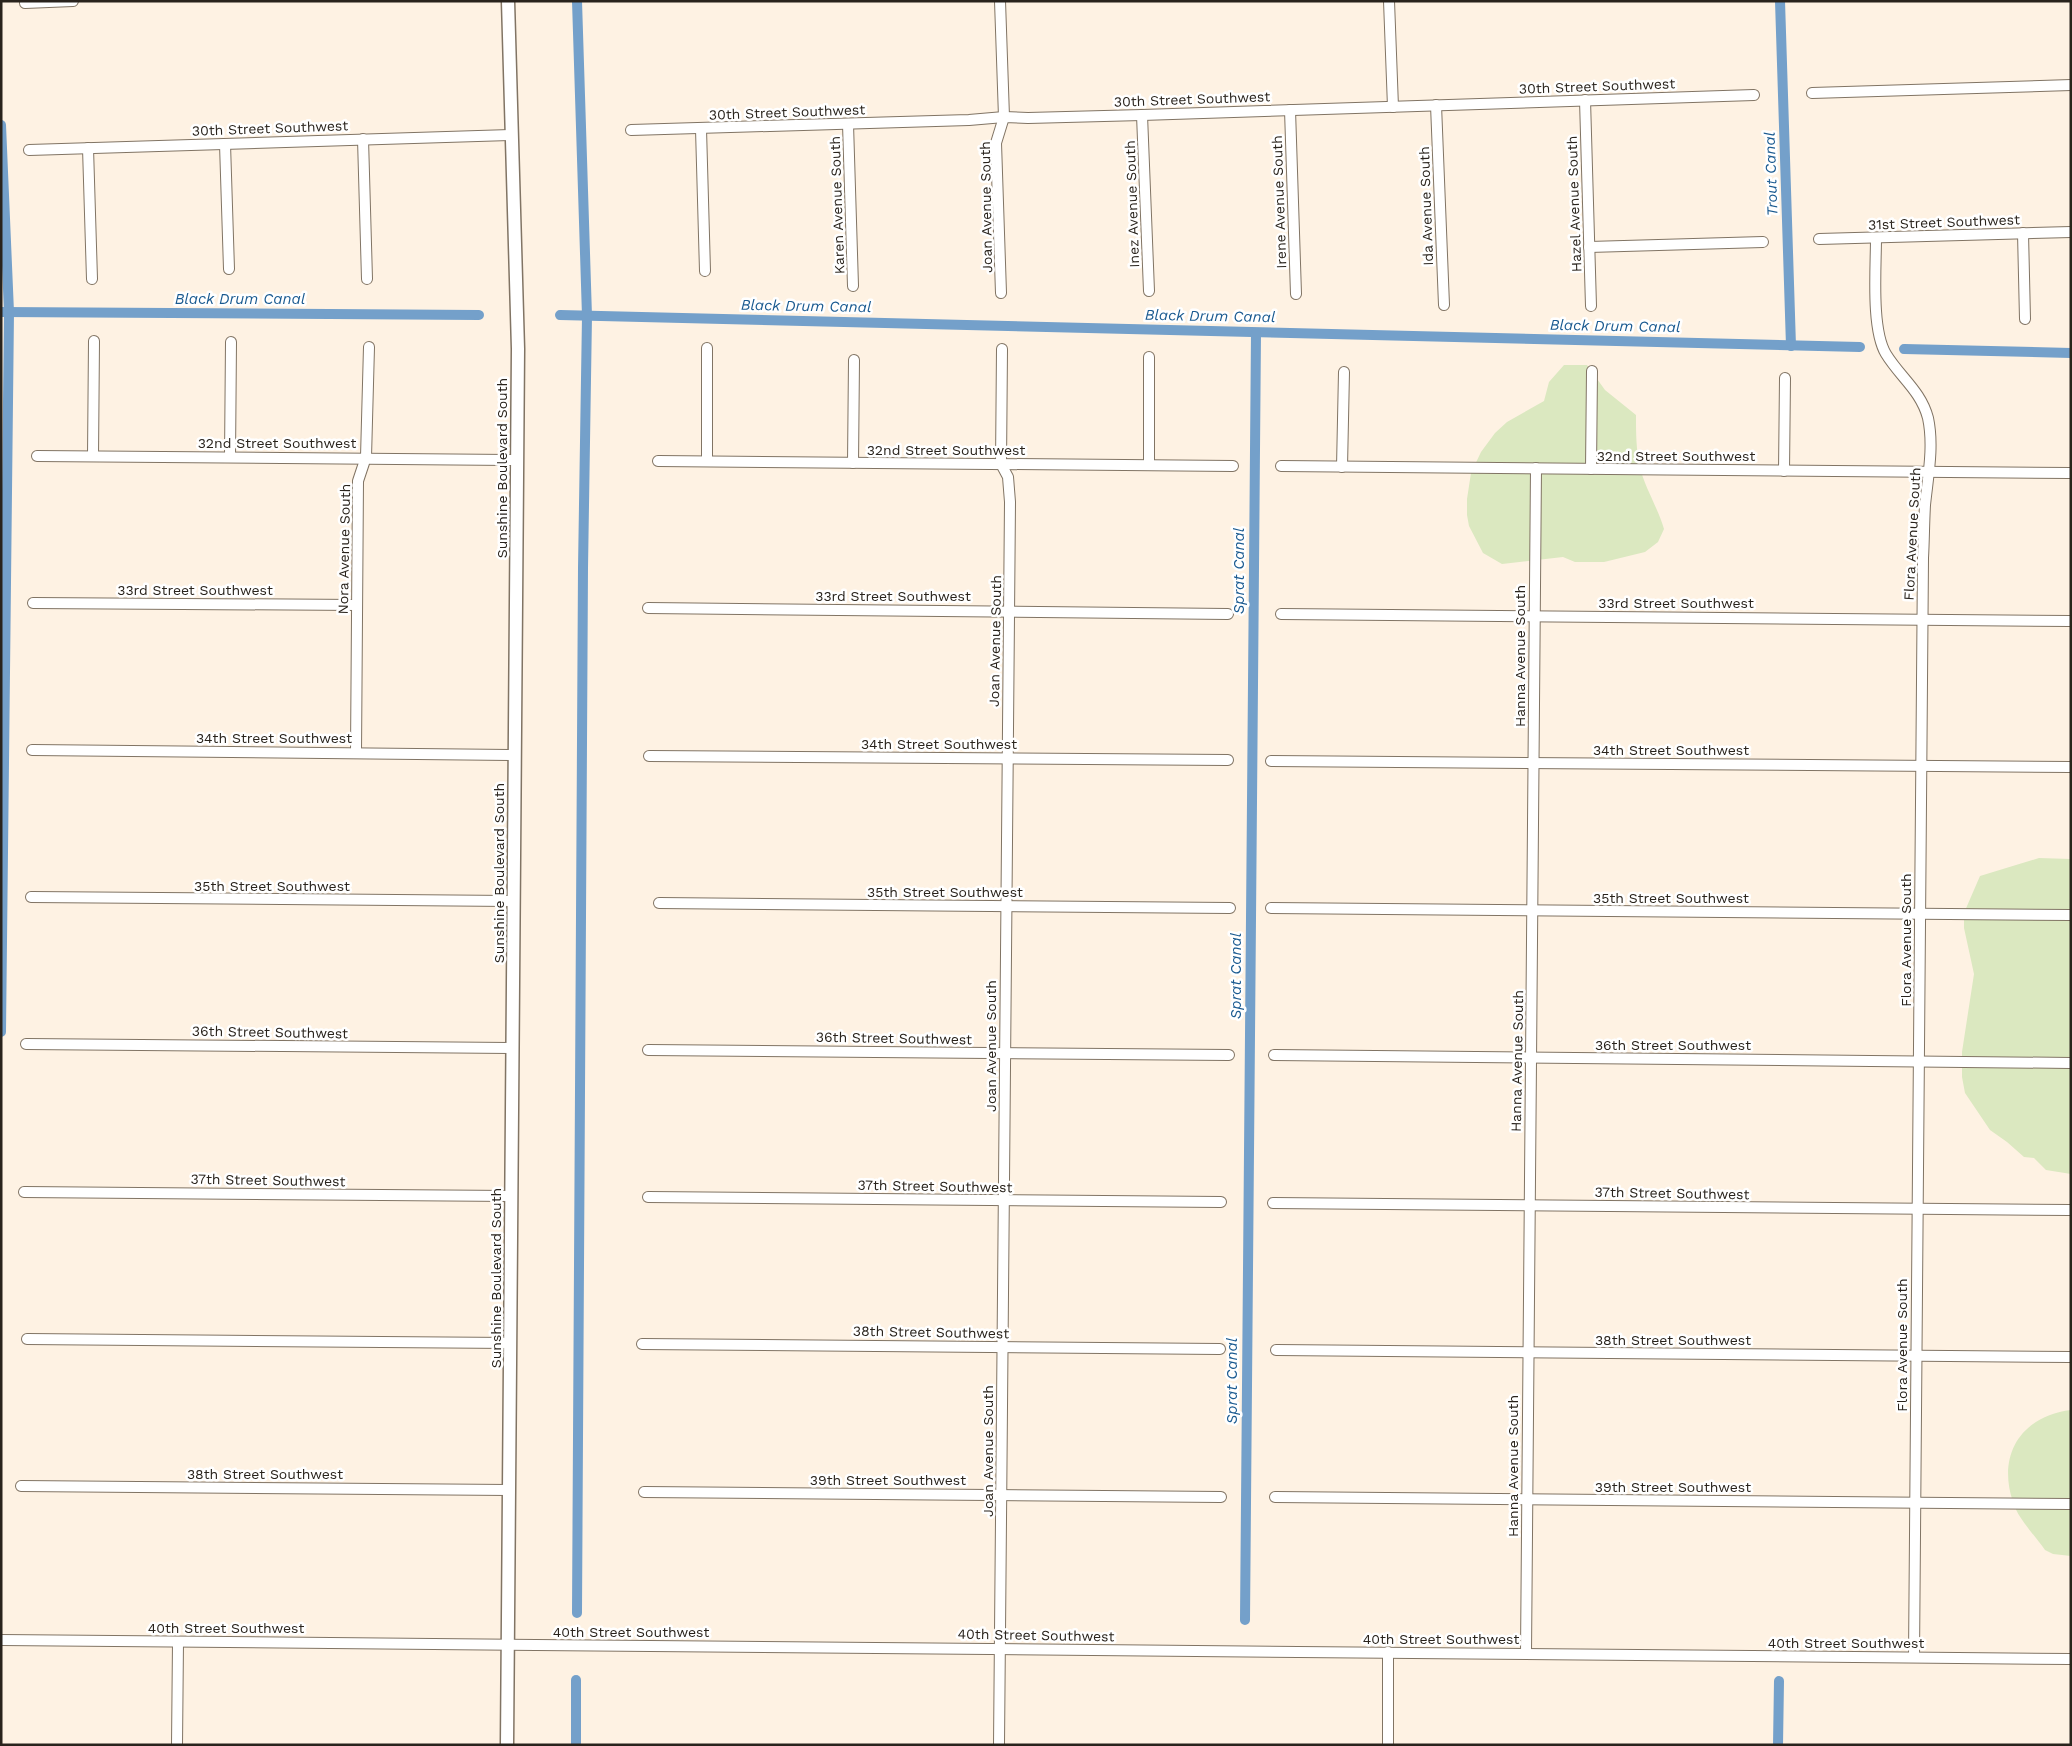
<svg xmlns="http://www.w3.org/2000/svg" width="2072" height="1746" viewBox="0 0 2072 1746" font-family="'Work Sans',sans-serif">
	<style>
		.green { fill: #dbe8c0 }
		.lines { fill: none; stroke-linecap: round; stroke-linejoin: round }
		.canal { stroke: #74a0ca; stroke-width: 10 }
		.minor-casing { stroke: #817464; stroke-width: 12 }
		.tertiary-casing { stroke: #817464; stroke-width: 15 }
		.minor { stroke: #fff; stroke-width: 10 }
		.tertiary { stroke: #fff; stroke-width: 12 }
		.labels { text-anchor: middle; stroke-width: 5; stroke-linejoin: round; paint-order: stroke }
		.street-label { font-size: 14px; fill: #29231c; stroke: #fff }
		.water-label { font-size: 15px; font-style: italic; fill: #1a5a90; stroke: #fff }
	</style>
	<rect width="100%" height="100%" fill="#fef2e3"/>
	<!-- green -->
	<g class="green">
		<path d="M1564,365H1587L1605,390L1636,415C1636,432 1636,450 1640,467C1644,486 1658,508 1664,529L1658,542L1645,552L1604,562H1575L1563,557L1502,564L1483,553L1469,526L1467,515V499L1471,473L1481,452L1495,433L1507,422L1544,401L1549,382Z"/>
		<path d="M2039,858L2071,859V1174L2046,1170L2034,1158L2024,1157L2007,1142L1990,1130L1965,1093L1962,1077V1052L1974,974L1964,928V913L1980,876Z"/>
		<path d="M2071,1410V1556L2053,1554L2045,1550C2036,1537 2017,1517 2013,1502C1997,1455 2021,1416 2071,1410Z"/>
	</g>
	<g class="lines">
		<!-- canal -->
		<g class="canal">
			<path d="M1780,1L1791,346"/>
			<path d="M1,125L9,312L1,1032"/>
			<path d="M1,312L479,315"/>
			<path d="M560,315L1860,347"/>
			<path d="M1904,349L2071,353"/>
			<path d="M577,1613L583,568L587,316L577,1"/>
			<path d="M1245,1620L1256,333"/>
			<path d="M576,1745V1680"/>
			<path d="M1778,1745L1779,1681"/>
		</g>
		<!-- minor casing -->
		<g class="minor-casing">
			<g id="minor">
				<path d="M1000,1L1004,117L996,143L1001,293"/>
				<path d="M1389,1L1393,107"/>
				<path d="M25,3L73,1"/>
				<path d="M1812,93L2071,85"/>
				<path d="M1585,100L1591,306"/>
				<path d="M1436,105L1444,305"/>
				<path d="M1290,110L1296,294"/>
				<path d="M1142,115L1149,291"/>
				<path d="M848,124L853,286"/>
				<path d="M701,129L705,271"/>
				<path d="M631,130L969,120L1004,117L1028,118L1142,115L1754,95"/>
				<path d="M363,139L367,279"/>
				<path d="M225,144L229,269"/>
				<path d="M88,148L92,279"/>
				<path d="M29,150L512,135"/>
				<path d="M2023,233L2025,319"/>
				<path d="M1876,238C1876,268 1871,329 1886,354C1900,377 1921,391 1928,418C1934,446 1928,476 1925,505C1924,522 1924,540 1923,558L1914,1657"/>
				<path d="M1819,239L2071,232"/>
				<path d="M1589,247L1763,242"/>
				<path d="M1149,357V465"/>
				<path d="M37,456L518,460"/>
				<path d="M93,456L94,341"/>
				<path d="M230,457L231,342"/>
				<path d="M658,461L1233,466"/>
				<path d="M707,461V348"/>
				<path d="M853,463L854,360"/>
				<path d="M1281,466L2071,473"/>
				<path d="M1342,467L1344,372"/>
				<path d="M1591,469L1592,371"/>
				<path d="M1784,471L1785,378"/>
				<path d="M33,603L357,605"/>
				<path d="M648,608L1228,614"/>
				<path d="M1281,614L2071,621"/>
				<path d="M32,750L515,755"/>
				<path d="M356,753L358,481L366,457L369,347"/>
				<path d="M649,756L1228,760"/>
				<path d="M1271,761L2071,767"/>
				<path d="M31,897L514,901"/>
				<path d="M659,903L1230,908"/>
				<path d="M1271,908L2071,915"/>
				<path d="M26,1044L513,1048"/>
				<path d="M648,1050L1229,1055"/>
				<path d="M1274,1055L2071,1063"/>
				<path d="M24,1192L511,1196"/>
				<path d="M648,1197L1221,1202"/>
				<path d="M1273,1203L2071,1210"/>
				<path d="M27,1339L510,1343"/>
				<path d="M642,1344L1220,1349"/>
				<path d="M1276,1350L2071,1357"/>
				<path d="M21,1486L509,1490"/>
				<path d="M644,1492L1221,1497"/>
				<path d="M1275,1497L2071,1504"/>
				<path d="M1,1640L2071,1659"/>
				<path d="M1526,1653L1536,468"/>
				<path d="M177,1745L178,1642"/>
				<path d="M999,1745L1010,502L1008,477L1001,464L1002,349"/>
				<path d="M1388,1745V1652"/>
			</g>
		</g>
		<!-- tertiary casing -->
		<g class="tertiary-casing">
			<path id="tertiary" d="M507,1745L518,349L508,1"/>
		</g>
		<!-- minor -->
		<use href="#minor" class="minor"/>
		<!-- tertiary -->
		<use href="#tertiary" class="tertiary"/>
	</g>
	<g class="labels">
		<!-- street labels -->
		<g class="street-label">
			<text transform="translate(1597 86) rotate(-2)" y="5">30th Street Southwest</text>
			<text transform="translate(1192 99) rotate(-2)" y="5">30th Street Southwest</text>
			<text transform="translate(787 112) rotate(-2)" y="5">30th Street Southwest</text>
			<text transform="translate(270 128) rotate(-2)" y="5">30th Street Southwest</text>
			<text transform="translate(1279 202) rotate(-92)" y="5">Irene Avenue South</text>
			<text transform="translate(1132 204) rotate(-92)" y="5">Inez Avenue South</text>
			<text transform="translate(1574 204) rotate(-92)" y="5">Hazel Avenue South</text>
			<text transform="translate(837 205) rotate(-92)" y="5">Karen Avenue South</text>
			<text transform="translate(1426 206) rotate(-92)" y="5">Ida Avenue South</text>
			<text transform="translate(986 207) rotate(-91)" y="5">Joan Avenue South</text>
			<text transform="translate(1944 222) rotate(-2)" y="5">31st Street Southwest</text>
			<text x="277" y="448">32nd Street Southwest</text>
			<text x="946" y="455">32nd Street Southwest</text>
			<text x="1676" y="461">32nd Street Southwest</text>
			<text transform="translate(502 468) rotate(-90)" y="5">Sunshine Boulevard South</text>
			<text transform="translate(1912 534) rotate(-87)" y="5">Flora Avenue South</text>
			<text transform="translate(344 549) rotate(-89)" y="5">Nora Avenue South</text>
			<text x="195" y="595">33rd Street Southwest</text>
			<text x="893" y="601">33rd Street Southwest</text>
			<text x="1676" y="608">33rd Street Southwest</text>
			<text transform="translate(995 641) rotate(-89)" y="5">Joan Avenue South</text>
			<text transform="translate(1520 656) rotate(-90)" y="5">Hanna Avenue South</text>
			<text x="274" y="743">34th Street Southwest</text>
			<text x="939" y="749">34th Street Southwest</text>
			<text x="1671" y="755">34th Street Southwest</text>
			<text transform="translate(499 873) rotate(-90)" y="5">Sunshine Boulevard South</text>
			<text x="272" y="891">35th Street Southwest</text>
			<text x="945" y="897">35th Street Southwest</text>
			<text x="1671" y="903">35th Street Southwest</text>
			<text transform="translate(1906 940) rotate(-90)" y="5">Flora Avenue South</text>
			<text transform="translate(270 1032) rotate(1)" y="5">36th Street Southwest</text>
			<text transform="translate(894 1038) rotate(1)" y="5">36th Street Southwest</text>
			<text x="1673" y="1050">36th Street Southwest</text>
			<text transform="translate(991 1046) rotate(-90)" y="5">Joan Avenue South</text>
			<text transform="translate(1517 1061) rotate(-89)" y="5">Hanna Avenue South</text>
			<text transform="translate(268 1180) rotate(1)" y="5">37th Street Southwest</text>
			<text transform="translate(935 1186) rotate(1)" y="5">37th Street Southwest</text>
			<text transform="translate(1672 1193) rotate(1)" y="5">37th Street Southwest</text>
			<text transform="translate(496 1278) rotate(-90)" y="5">Sunshine Boulevard South</text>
			<text transform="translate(931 1332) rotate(1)" y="5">38th Street Southwest</text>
			<text x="1673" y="1345">38th Street Southwest</text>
			<text transform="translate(1902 1345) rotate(-90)" y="5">Flora Avenue South</text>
			<text transform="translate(988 1451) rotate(-90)" y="5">Joan Avenue South</text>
			<text transform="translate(1513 1466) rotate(-90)" y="5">Hanna Avenue South</text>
			<text x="265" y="1479">38th Street Southwest</text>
			<text x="888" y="1485">39th Street Southwest</text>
			<text x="1673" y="1492">39th Street Southwest</text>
			<text x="226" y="1633">40th Street Southwest</text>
			<text x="631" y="1637">40th Street Southwest</text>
			<text transform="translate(1036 1635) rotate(1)" y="5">40th Street Southwest</text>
			<text x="1441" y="1644">40th Street Southwest</text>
			<text x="1846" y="1648">40th Street Southwest</text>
		</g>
		<!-- water labels -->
		<g class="water-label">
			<text transform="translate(1771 174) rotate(-92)" y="5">Trout Canal</text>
			<text x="240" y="304">Black Drum Canal</text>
			<text transform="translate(806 306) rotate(1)" y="5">Black Drum Canal</text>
			<text transform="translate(1210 316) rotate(1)" y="5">Black Drum Canal</text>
			<text transform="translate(1615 326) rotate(1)" y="5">Black Drum Canal</text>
			<text transform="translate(1239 571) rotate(-90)" y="5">Sprat Canal</text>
			<text transform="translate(1236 976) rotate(-90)" y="5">Sprat Canal</text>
			<text transform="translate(1232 1381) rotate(-90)" y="5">Sprat Canal</text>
		</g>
	</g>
	<!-- border -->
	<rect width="2072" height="1746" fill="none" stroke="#29231c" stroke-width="5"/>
</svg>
